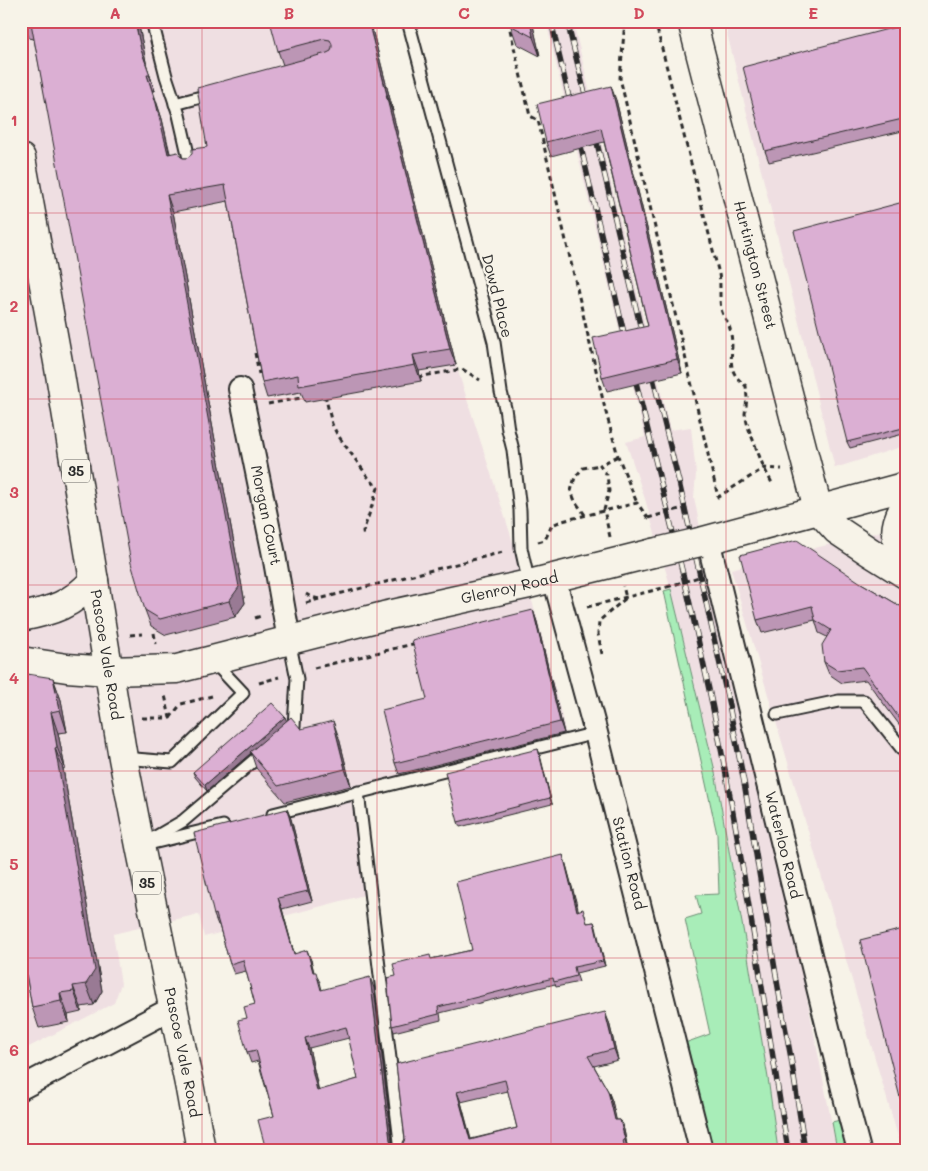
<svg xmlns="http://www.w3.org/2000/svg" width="928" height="1171" viewBox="0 0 928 1171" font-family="Mali,sans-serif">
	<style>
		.built { fill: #efdfe2 }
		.green { fill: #a8edb8; stroke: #6a8c72 }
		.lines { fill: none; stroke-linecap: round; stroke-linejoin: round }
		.lane-casing { stroke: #2b2b2b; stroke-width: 15 }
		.street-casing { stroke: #2b2b2b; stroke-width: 26 }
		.secondary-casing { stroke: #2b2b2b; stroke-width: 31 }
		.primary-casing { stroke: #2b2b2b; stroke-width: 31 }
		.path { stroke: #2b2b2b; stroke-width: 3; stroke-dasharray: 5 4; stroke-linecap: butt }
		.lane { stroke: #f7f3e8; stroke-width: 11 }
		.street { stroke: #f7f3e8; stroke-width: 22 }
		.secondary { stroke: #f7f3e8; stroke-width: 28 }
		.primary { stroke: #f7f3e8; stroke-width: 28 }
		.rail-casing { stroke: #2b2b2b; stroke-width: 5.5 }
		.rail { stroke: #f7f3e8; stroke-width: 4; stroke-dasharray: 11; stroke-linecap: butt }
		.secondary-bridge-casing { stroke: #2b2b2b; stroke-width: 31; stroke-linecap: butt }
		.path-bridge { stroke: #2b2b2b; stroke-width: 3; stroke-dasharray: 5 4; stroke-linecap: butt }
		.secondary-bridge { stroke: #f7f3e8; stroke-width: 28 }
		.wall { fill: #bc96b5; stroke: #2b2b2b; fill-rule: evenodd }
		.shaded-wall { fill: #997a94; stroke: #2b2b2b }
		.building { fill: #dbafd3; stroke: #2b2b2b; fill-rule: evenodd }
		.grid { fill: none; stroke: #d1495b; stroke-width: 1; stroke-opacity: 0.55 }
		.labels { text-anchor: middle; stroke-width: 4.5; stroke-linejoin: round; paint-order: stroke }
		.shield { fill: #f7f3e8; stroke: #686764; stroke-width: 1 }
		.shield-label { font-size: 14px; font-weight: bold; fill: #2b2b2b }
		.street-label { font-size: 15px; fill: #2b2b2b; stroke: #f7f3e8 }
		.neatline { fill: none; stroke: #d1495b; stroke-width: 2 }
		.grid-label { font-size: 16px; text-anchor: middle; font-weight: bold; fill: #d1495b }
	</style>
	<rect width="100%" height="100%" fill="#f7f3e8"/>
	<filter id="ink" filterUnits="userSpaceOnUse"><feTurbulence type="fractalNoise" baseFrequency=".02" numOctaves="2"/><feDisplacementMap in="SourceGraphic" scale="10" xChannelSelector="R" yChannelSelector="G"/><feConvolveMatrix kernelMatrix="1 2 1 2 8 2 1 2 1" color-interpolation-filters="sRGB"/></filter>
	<g filter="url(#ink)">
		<!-- built -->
		<g class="built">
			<path d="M21,21H362L394,120L456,365L538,620L569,746L353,800L364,895L204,937L199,914L113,934L121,984L114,1003L21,1051Z"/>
			<path d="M546,21H573L670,430L691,427L696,474L694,497L712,589L785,887L837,1150H778L768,1078L747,951L714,767L671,589L645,499L626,442L645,437Z"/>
			<path d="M724,21H907V445L835,468Z"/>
			<path d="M907,525V1150H902L731,569Z"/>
		</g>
		<!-- green -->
		<g class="green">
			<path d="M671,589L714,767L747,951L768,1078L778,1150H710L682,1044L710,1034L685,919L701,914L696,895L719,894L717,834L664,591Z"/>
			<path d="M840,1120L847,1150H837L832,1122Z"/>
		</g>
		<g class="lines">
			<!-- lane casing -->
			<g class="lane-casing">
				<g id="lane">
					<path d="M152,21L166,76L179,115L191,167"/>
					<path d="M408,21L494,342L501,392L505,408L508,430L513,450L520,510L521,548L529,584"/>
					<path d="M175,104L212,94"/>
					<path d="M777,714L839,701H864L907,755"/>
					<path d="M287,732L294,726L297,679L289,640"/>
					<path d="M123,758L172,762L243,693L212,660"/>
					<path d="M358,792L401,1150"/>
					<path d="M273,814L596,733"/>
					<path d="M152,839L183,821L265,751"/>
					<path d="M140,846L223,826"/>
				</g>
			</g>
			<!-- street casing -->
			<g class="street-casing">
				<g id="street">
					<path id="s1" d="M240,389L274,555L289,640"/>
					<path id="s2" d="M708,540L848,1109L859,1150"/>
					<path id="s3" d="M554,578L596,733L701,1150"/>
					<path d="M21,1088L173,1008"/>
				</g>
			</g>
			<!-- secondary casing -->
			<g class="secondary-casing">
				<g id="secondary">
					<path id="s4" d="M692,21L818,509L837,530L870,552L907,575"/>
					<path d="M907,503C891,527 894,541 907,566"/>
					<path d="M700,542L907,486"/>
					<path d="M21,617C52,611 72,605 94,580"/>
					<path id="s5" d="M21,661L67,668L109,671L177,669L384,616L529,584L653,553"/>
				</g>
			</g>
			<!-- primary casing -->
			<g class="primary-casing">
				<g id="primary">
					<path id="s6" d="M21,158L58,362L123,758L140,846L190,1089L201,1150"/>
				</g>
			</g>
			<!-- path -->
			<g class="path">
				<path d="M508,21L530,116L538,120L605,409L618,456L637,503"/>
				<path d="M625,21L620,78L718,497L764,468L782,469"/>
				<path d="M655,21L719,274C721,286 719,297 721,309C723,318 730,323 731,334C735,356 723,369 746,386L747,398L745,414L748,427L764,468L772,483"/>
				<path d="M21,45L27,44"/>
				<path d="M255,353L259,374"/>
				<path d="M418,377L462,369L480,380"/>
				<path d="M325,395L332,424L337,434L368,477L378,488L363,532L364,538"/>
				<path d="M268,404L306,397"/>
				<path d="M585,515L575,501L571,491L575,477L583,468L600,465"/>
				<path d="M610,537L604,510L609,491L607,475L600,465L618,456"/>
				<path d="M538,542L545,540L552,525L562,521L637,503L648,518"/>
				<path d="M306,594L311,597L319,599L503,552"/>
				<path d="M306,603L319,599"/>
				<path d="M587,607L667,587"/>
				<path d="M255,618L261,616"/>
				<path d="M154,633L156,644"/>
				<path d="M130,635L142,634"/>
				<path d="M602,654L598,634L599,621L626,598L623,586"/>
				<path d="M314,668L417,643"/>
				<path d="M259,683L279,677"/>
				<path d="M142,718H170L165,695"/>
				<path d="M170,718L181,704L212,696"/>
			</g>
			<!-- lane -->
			<use href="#lane" class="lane"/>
			<!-- street -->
			<use href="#street" class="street"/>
			<!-- secondary -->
			<use href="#secondary" class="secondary"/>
			<!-- primary -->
			<use href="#primary" class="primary"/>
			<!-- rail casing -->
			<g class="rail-casing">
				<g id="rail">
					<path d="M551,21L572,110"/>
					<path d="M567,21L588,106"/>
					<path d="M594,130L644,342"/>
					<path d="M578,134L627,346"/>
					<path d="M650,366L679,482L729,705L744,782L780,999L791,1058L805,1150"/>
					<path d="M633,370C666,505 701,639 726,775C750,900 767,1025 788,1150"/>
				</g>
			</g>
			<!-- rail -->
			<use href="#rail" class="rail"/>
			<!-- secondary-bridge casing -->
			<g class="secondary-bridge-casing">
				<path id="secondary-bridge" d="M653,553L700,542"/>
			</g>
			<!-- path-bridge -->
			<g class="path-bridge">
				<path d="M648,518L687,507"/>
				<path d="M667,587L702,576"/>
			</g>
			<!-- secondary-bridge -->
			<use href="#secondary-bridge" class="secondary-bridge"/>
		</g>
		<!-- wall -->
		<g class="wall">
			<path d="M23,21H138L147,67L155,91H153L162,119L170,153L183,158H187L207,147L283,65L278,51L370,21L393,111H392L456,365L419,371L421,381L305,402L301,392L267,398L262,382L228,201L173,212L245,603L235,617L166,635L151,626L145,610L34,39L29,38Z"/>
			<path d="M509,21H532L540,56L517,44Z"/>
			<path d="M907,24V130L769,162L765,151Z"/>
			<path d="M616,100L682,373L607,391L602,377L648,326L604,142L551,156L546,142Z"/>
			<path d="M907,201V433L850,448L847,442Z"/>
			<path d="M861,583L907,610V735L866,680L842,683L829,674L824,662L827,637L819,633L815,620L762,633L757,620Z"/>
			<path d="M533,610L537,622L564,733L399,774L395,763L427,699Z"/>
			<path d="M53,678L61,700L67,732L58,733L65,768L63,769L102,991L94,1005L81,1007V1012L68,1015L69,1022L39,1028L32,1007L21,946Z"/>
			<path d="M285,717L286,721L301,729L339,738L351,786L285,802L256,768L251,753L207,791L195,777L193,772Z"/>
			<path d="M538,749L552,804L460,827L458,822Z"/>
			<path d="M287,809L291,819L312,901L282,909L294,953L311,960L314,972L320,982L322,990L374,988L393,1145L395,1147H399L402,1145L405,1139L396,1064L609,1022L618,1060L594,1066L608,1091L612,1101L616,1120H620L624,1130L628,1150H266L274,1116L258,1061L251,1063L247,1052V1018L255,1004L246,971L234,974L230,964L219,925H218L214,915ZM349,1038L358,1079L319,1091L309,1048ZM508,1091L517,1128L471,1139L461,1102Z"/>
			<path d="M565,861L578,911L585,915L587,923L594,922L605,966L576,973L579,982L556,987L555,984L440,1013L441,1020L394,1032L392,1026L396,976L431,959L472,950Z"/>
		</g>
		<!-- shaded-wall -->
		<g class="shaded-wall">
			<path d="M135,21H138L147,67L155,91L141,50Z"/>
			<path d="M368,21H370L393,111L387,95Z"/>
			<path d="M530,21H532L540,56L533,37Z"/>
			<path d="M147,75L162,119L173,170L168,154Z"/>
			<path d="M611,86L616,100L682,373L677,359Z"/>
			<path d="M386,95L392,111L456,365L450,349Z"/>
			<path d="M167,195L173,212L245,603L235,617L229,601Z"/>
			<path d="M413,355L419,371L421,381L415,365Z"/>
			<path d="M533,610L537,622L564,733L560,722Z"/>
			<path d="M53,678L61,700L67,732L60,710Z"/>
			<path d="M51,712L58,733L65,768L57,747Z"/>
			<path d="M285,717L287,722L207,791L205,785Z"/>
			<path d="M333,721L339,738L351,786L345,769Z"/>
			<path d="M55,748L63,769L102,991L94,1005L86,984Z"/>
			<path d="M538,749L540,755L552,804L550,798Z"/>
			<path d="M287,809L291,819L312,901L308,891Z"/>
			<path d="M563,855L565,861L580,916L577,911Z"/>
			<path d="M278,898L282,909L297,964L294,954Z"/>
			<path d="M594,922L596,927L605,966L603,961Z"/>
			<path d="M307,950L311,960L316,983Z"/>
			<path d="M370,977L374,988L393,1150L390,1140Z"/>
			<path d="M73,986L81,1007V1012L74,991Z"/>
			<path d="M60,993L68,1015L69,1022L61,1001Z"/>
			<path d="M605,1012L609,1022L618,1060L614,1049Z"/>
			<path d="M305,1038L309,1048L321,1102L317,1091Z"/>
			<path d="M608,1091L612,1101L619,1131L615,1120Z"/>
			<path d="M457,1092L461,1102L473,1150L470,1140Z"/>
			<path d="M620,1120L624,1130L628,1150L625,1140Z"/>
		</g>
		<!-- building -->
		<g class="building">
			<path d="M23,21H135L141,50L150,75H147L156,103L168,154L178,152L180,156L183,158H187L192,154V149L207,147L197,88L327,53L331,51L332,47V44L330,40L324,39L278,51L270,21H368L387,95H386L450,349L413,355L415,365L299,386L298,375L262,382L225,185L167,195L239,587L229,601L160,619L145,610L131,563L31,23L23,22Z"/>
			<path d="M509,21H530L533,37L510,25Z"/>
			<path d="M907,24V118L765,151L743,67Z"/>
			<path d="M611,86L677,359L602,377L593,338L648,326L601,128L546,142L537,104Z"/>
			<path d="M907,201V427L847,442L794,231Z"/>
			<path d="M797,540L861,583L907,610V727L905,726L862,667L837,670L824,662L822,645L831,630L815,620L812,606L757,620L740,555Z"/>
			<path d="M533,610L560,722L395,763L382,710L427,699L412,640Z"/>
			<path d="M21,673L53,678L60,710L51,712L57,747L55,748L95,970L86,984L73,986L74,991L60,993L61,1001L32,1007L21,946Z"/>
			<path d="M272,703L285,717L205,785L193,772Z"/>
			<path d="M291,717L301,729L333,721L345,769L278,786L250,752Z"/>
			<path d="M538,749L550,798L458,822L445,772Z"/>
			<path d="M287,809L308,891L278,898L294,954L307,950L313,972H316L321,990L370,977L390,1140L392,1144L395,1147H399L402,1145L405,1139L396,1064L605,1012L614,1049L588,1056L608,1091L615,1120H620L625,1140H623L625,1150H266L258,1120L274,1116L256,1050L247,1052L238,1020L247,1018L244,1007L255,1004L243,960L230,964L216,914L214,915L194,833ZM346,1027L358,1079L317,1091L305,1038ZM505,1080L517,1128L470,1140L457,1092Z"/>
			<path d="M563,855L577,911L583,909L587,923L594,922L603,961L574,967L576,976L554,982L553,978L438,1007L439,1014L392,1026L387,978L396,976L393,964L430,955L431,959L472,950L456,882Z"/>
			<path d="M907,928V1125L860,940Z"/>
		</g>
	</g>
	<!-- grid -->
	<path class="grid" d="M202,21V1150M377,21V1150M551,21V1150M726,21V1150M21,213H907M21,399H907M21,585H907M21,771H907M21,958H907"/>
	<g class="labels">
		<!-- shield labels -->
		<g class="shield">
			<rect x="62" y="459.5" width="28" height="23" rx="4"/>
			<rect x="133" y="871.5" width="28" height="23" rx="4"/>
		</g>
		<g class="shield-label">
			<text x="76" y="476">35</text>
			<text x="147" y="888">35</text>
		</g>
		<!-- street labels -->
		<g class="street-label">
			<text dy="5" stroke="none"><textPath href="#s4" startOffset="252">Hartington Street</textPath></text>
			<text transform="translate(497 296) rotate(76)" y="5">Dowd Place</text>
			<text dy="5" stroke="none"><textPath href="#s1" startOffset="129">Morgan Court</textPath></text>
			<text dy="5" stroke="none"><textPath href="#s5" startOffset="499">Glenroy Road</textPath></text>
			<text dy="5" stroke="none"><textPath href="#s6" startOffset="504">Pascoe Vale Road</textPath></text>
			<text dy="5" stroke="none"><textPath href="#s2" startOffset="314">Waterloo Road</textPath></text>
			<text dy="5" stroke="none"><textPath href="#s3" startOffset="295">Station Road</textPath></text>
			<text dy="5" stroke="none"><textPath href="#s6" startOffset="909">Pascoe Vale Road</textPath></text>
		</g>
	</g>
	<!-- margin -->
	<rect width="928" height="1171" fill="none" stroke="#f7f3e8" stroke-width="55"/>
	<rect x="28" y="28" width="872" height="1116" class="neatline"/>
	<g class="grid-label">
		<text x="115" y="19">A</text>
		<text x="289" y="19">B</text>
		<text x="464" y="19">C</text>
		<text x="639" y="19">D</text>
		<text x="813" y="19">E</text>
		<text x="14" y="126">1</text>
		<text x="14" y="312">2</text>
		<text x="14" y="498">3</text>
		<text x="14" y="684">4</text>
		<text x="14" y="870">5</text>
		<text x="14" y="1056">6</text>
	</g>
</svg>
